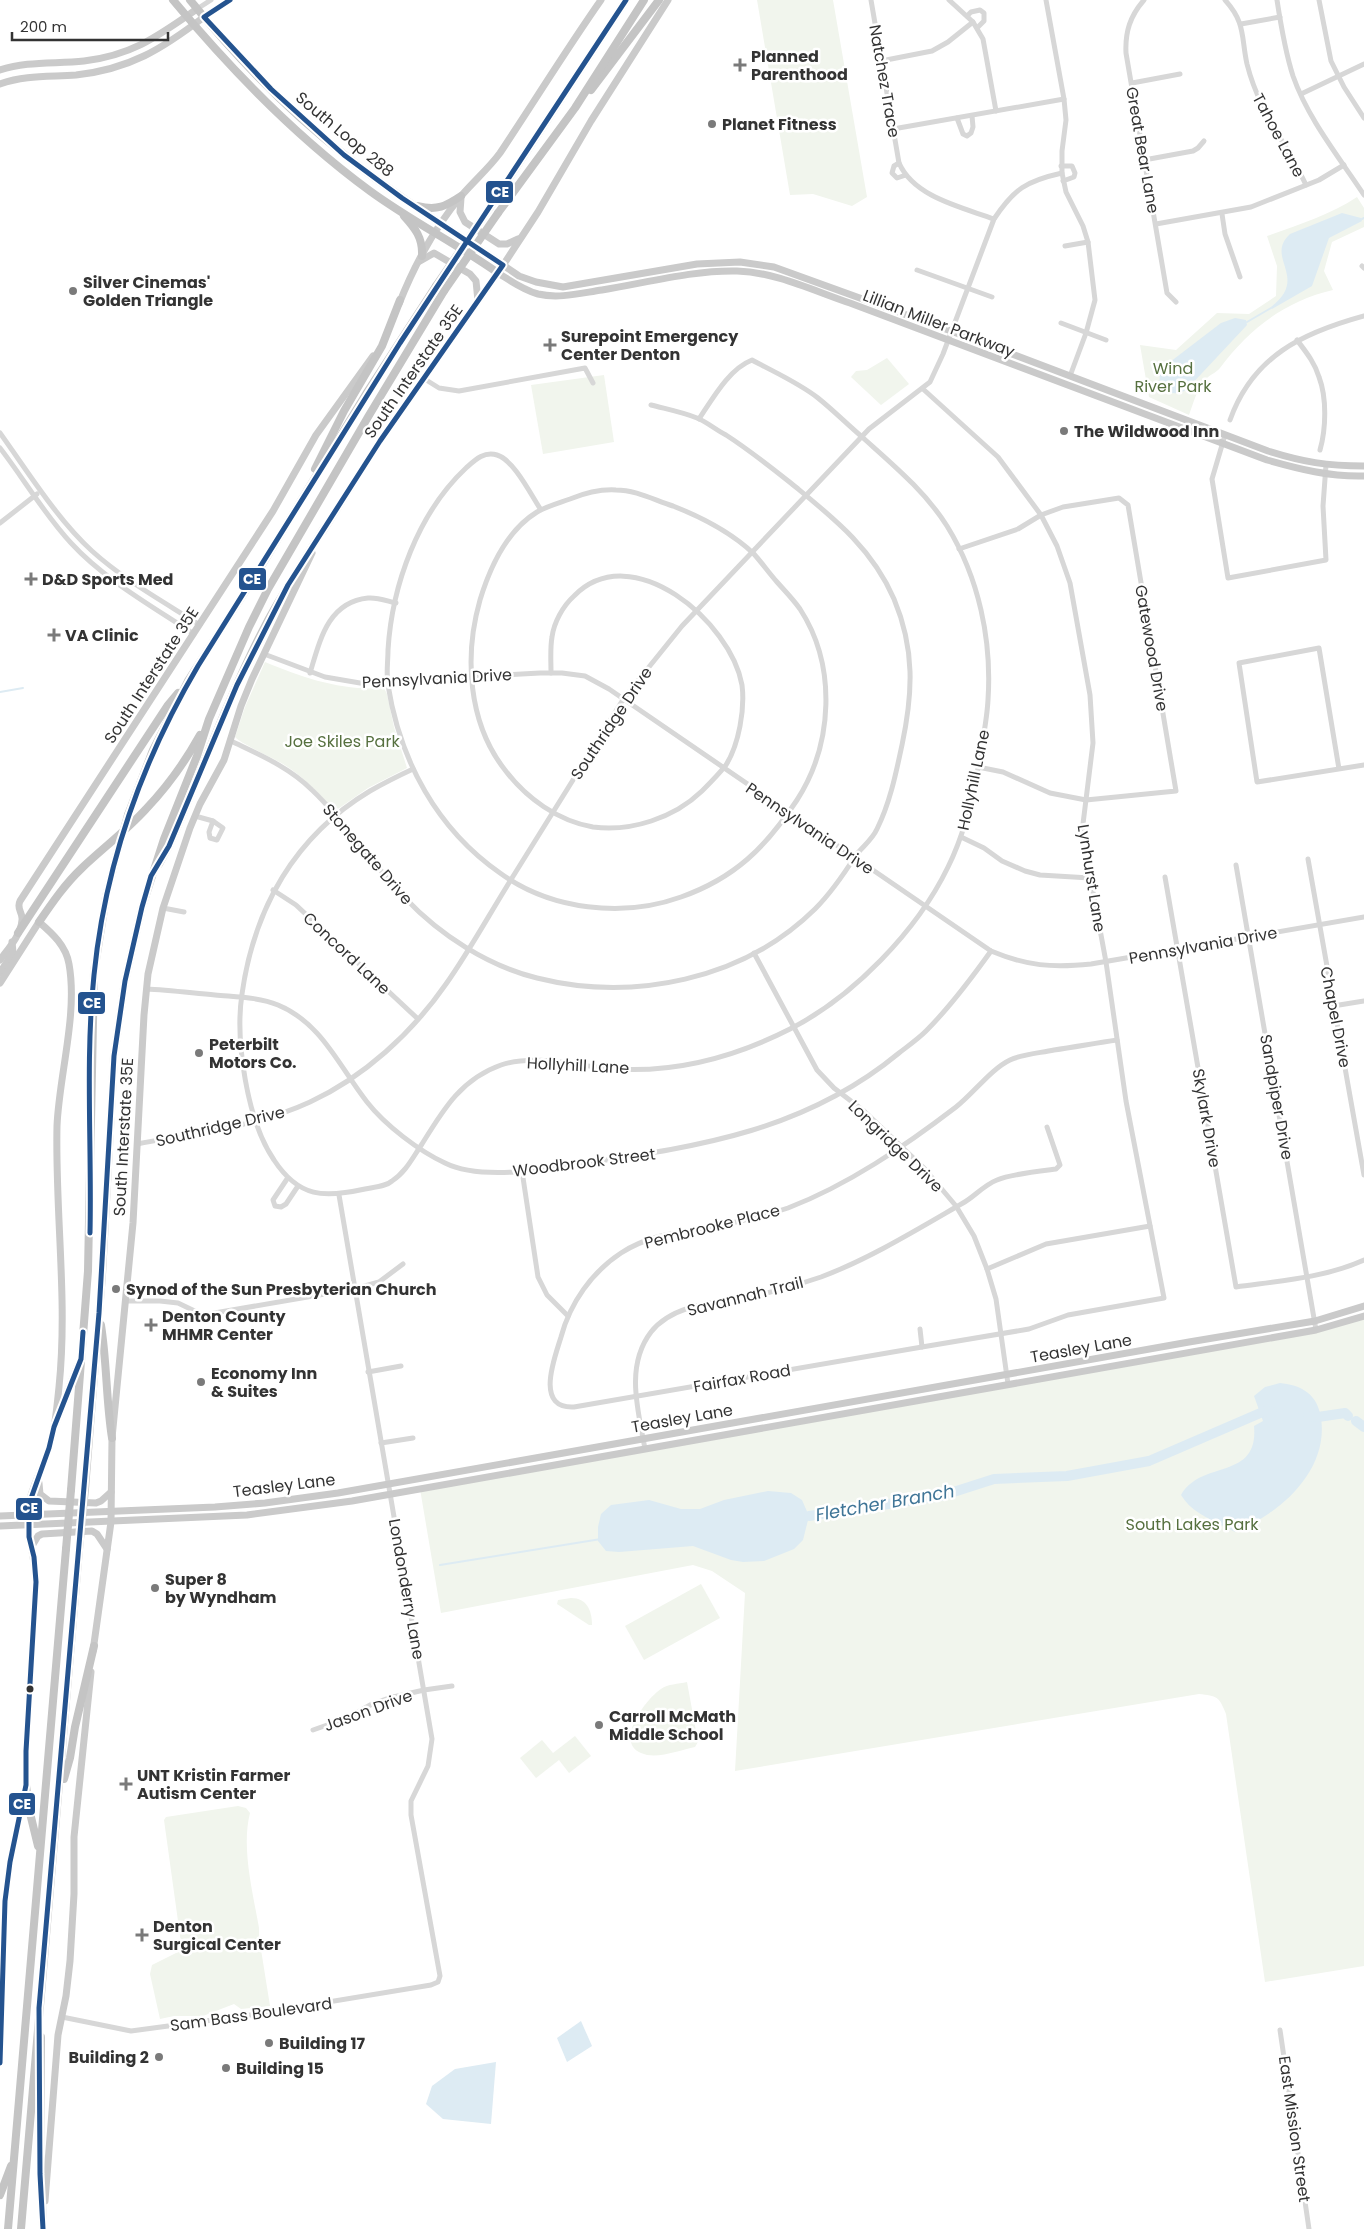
<svg xmlns="http://www.w3.org/2000/svg" width="1364" height="2229" viewBox="0 0 1364 2229" font-family="Poppins,sans-serif">
	<style>
		.green { fill: #f1f5ed }
		.water { fill: #ddebf3 }
		.lines { fill: none; stroke-linecap: round; stroke-linejoin: round }
		.stream { stroke: #ddebf3; stroke-width: 2 }
		.river { stroke: #ddebf3; stroke-width: 10 }
		.minor { stroke: #d7d7d7; stroke-width: 5 }
		.major { stroke: #cacaca; stroke-width: 7 }
		.highway { stroke: #c4c4c4; stroke-width: 8 }
		.highway-bridge { stroke: #c4c4c4; stroke-width: 8 }
		.bus-1-casing { stroke: #fff; stroke-width: 9 }
		.bus-1 { stroke: #24538f; stroke-width: 5 }
		.poi-dot { fill: #7a7a7a; stroke: #fff; stroke-width: 2 }
		.bus-dot { fill: #333; stroke: #fff; stroke-width: 2 }
		.labels { text-anchor: middle; stroke-width: 5; stroke-linejoin: round; paint-order: stroke }
		.poi-label { font-size: 16px; font-weight: bold; fill: #333; stroke: #fff; text-anchor: start }
		.street-label { font-size: 16px; fill: #333; stroke: #fff }
		.park-label { font-size: 16px; fill: #56703f; stroke: #fff }
		.water-label { font-size: 18px; font-style: italic; fill: #3f7597; stroke: #fff }
		.line-badge { stroke: #fff; stroke-width: 2 }
		.badge-label { font-size: 14px; text-anchor: middle; font-weight: bold; fill: #fff }
	</style>
	<rect width="100%" height="100%" fill="#fff"/>
	<!-- green -->
	<g class="green">
		<path d="M757,0H833L867,197L852,206L813,194L790,195Z"/>
		<path d="M1357,197L1364,208V227L1332,242L1324,271L1333,290C1285,301 1249,329 1220,368C1216,373 1209,375 1205,380C1197,389 1193,404 1189,415L1149,397L1140,345L1176,350L1217,313L1249,314L1276,296L1277,266L1267,236C1298,225 1330,215 1357,197Z"/>
		<path d="M887,358L909,384L881,405L851,377L856,371L867,370Z"/>
		<path d="M604,375L614,442L543,454L531,385Z"/>
		<path d="M265,662C304,678 341,691 384,688L387,694L394,727L407,768L368,788L335,811C319,793 303,776 283,764C272,757 241,744 235,737L245,707Z"/>
		<path d="M1364,1316V1966L1265,1982L1226,1714C1219,1696 1217,1696 1199,1694L735,1771L745,1593L712,1571L693,1565L441,1613L420,1489L1316,1330Z"/>
		<path d="M701,1584L720,1618L644,1660L625,1626Z"/>
		<path d="M571,1598C587,1598 592,1611 592,1625H589L557,1604L558,1600Z"/>
		<path d="M687,1682L698,1742L695,1747C680,1750 656,1760 641,1753C614,1741 646,1699 661,1689C668,1684 678,1684 687,1682Z"/>
		<path d="M575,1736L591,1756L569,1773L559,1760L536,1778L520,1758L542,1740L553,1753Z"/>
		<path d="M238,1806L246,1808L250,1813C241,1848 253,1893 259,1928V1937L270,2006L241,2009L234,2004L203,2016H174L160,2019L150,1974L152,1965L182,1950L164,1820L166,1817Z"/>
	</g>
	<!-- water -->
	<g class="water">
		<path d="M1342,213L1361,218L1362,221L1329,238L1312,286L1272,309L1271,307C1310,277 1264,258 1290,234Z"/>
		<path d="M1235,318L1246,320L1247,325L1188,388C1178,397 1171,392 1160,391C1158,384 1162,371 1158,364L1160,362L1167,364L1170,362L1221,323Z"/>
		<path d="M1280,1383C1299,1385 1315,1392 1320,1413C1330,1457 1298,1496 1262,1518C1253,1523 1244,1526 1235,1532C1217,1522 1192,1514 1181,1495C1201,1459 1259,1481 1254,1426L1263,1421L1254,1396L1265,1387Z"/>
		<path d="M768,1491L791,1493L802,1500L809,1516L803,1540L794,1549L764,1561L743,1562L731,1560L693,1546L619,1552L606,1551L598,1541V1527L601,1514L611,1505L649,1500L681,1509H700L724,1500Z"/>
		<path d="M581,2021L592,2046L567,2062L557,2038Z"/>
		<path d="M496,2062L491,2124L443,2119L426,2104L432,2086L455,2069Z"/>
	</g>
	<g class="lines">
		<!-- stream -->
		<g class="stream">
			<path d="M1362,219L1364,218"/>
			<path d="M1247,322L1271,308"/>
			<path d="M0,692L23,688"/>
			<path d="M440,1565L601,1539"/>
		</g>
		<!-- river -->
		<g class="river">
			<path d="M1308,1416L1318,1417L1345,1413L1348,1416"/>
			<path d="M1356,1421L1364,1427"/>
			<path d="M809,1516L941,1496L994,1479L1067,1476L1149,1461L1265,1411L1272,1412"/>
		</g>
		<!-- minor -->
		<g class="minor">
			<path d="M871,0L899,163C914,197 961,207 994,219"/>
			<path d="M949,0L973,22L983,39L996,111"/>
			<path d="M1046,0L1064,99L1066,120L1062,151V173L1066,192L1083,226L1088,242L1095,300L1086,333L1070,376"/>
			<path d="M1144,0C1130,16 1125,32 1126,53L1167,293L1176,302"/>
			<path d="M1225,0C1246,23 1241,37 1247,64C1259,112 1286,142 1306,185"/>
			<path d="M1277,0C1281,26 1285,51 1293,76C1308,119 1339,157 1364,195"/>
			<path d="M1319,0L1331,61L1344,87L1364,118"/>
			<path d="M197,9L211,0"/>
			<path d="M967,16L971,12L980,10L984,13V21L977,28"/>
			<path d="M204,17L230,0"/>
			<path d="M1241,24L1280,17"/>
			<path d="M881,61L932,51L948,42L973,22"/>
			<path d="M1132,83L1180,74"/>
			<path d="M1301,94L1364,64"/>
			<path d="M957,118L963,134L967,136L971,133L973,127L972,116"/>
			<path d="M893,129L1064,99"/>
			<path d="M1144,160L1193,151L1198,148L1204,141"/>
			<path d="M899,163L894,166L892,173L897,178L906,175"/>
			<path d="M1061,166H1072L1075,173L1074,177L1063,181"/>
			<path d="M1222,214L1225,234L1240,277"/>
			<path d="M1156,224L1251,207L1319,180L1344,165"/>
			<path d="M1065,246L1088,242"/>
			<path d="M1362,266L1364,268"/>
			<path d="M917,270L992,297"/>
			<path d="M1061,323L1106,340"/>
			<path d="M1297,340C1306,352 1315,363 1319,377C1327,398 1326,429 1320,450"/>
			<path d="M423,378L439,388L459,391L585,368L593,383"/>
			<path d="M1230,420C1253,356 1302,333 1364,316"/>
			<path d="M0,433C28,472 57,519 92,551C124,580 164,602 200,625"/>
			<path d="M1225,435L1212,479L1228,578L1326,560L1323,506L1326,465"/>
			<path d="M0,448C24,479 44,514 71,543C105,580 152,606 194,634"/>
			<path d="M541,510C531,495 514,460 497,455C484,451 475,460 466,468C418,513 392,585 388,650C388,661 386,674 388,685C400,761 437,829 500,873C551,910 623,918 681,897C735,878 766,847 797,800C833,744 837,666 800,609C793,599 784,590 777,582C769,573 762,563 754,554C732,533 701,517 673,506C654,500 636,490 616,490C600,489 585,493 570,499C559,503 547,506 537,512C506,531 490,567 480,600C464,656 468,723 505,770C526,798 558,821 593,827C631,832 674,818 702,791C710,783 719,774 726,765C739,744 745,709 742,685C731,622 632,537 574,596C563,606 554,622 552,637C550,648 551,661 551,673"/>
			<path d="M0,523L37,494"/>
			<path d="M959,549L1018,529L1041,515L1063,507L1119,498L1128,505L1176,791L1086,800L1050,793L1003,772L978,767"/>
			<path d="M264,654L325,677L360,683L540,673H562L585,676L609,689L991,951C1027,966 1052,968 1091,964L1364,917"/>
			<path d="M310,673C320,640 328,602 368,598C377,597 387,601 396,603"/>
			<path d="M231,741C260,755 289,767 312,790C347,823 372,864 405,898C440,935 488,966 537,978C633,1002 743,980 815,909C831,893 844,874 856,855C863,846 872,840 877,829C890,803 896,773 902,745C913,693 915,649 894,599C873,550 836,520 797,488C773,469 751,451 726,435C716,430 707,422 697,418C682,412 666,409 651,405"/>
			<path d="M413,769C398,776 384,783 370,791C295,836 254,908 242,994C235,1040 247,1121 274,1160C299,1198 324,1198 365,1189C375,1187 385,1187 392,1181C406,1172 413,1157 422,1144C443,1110 461,1079 501,1065C537,1053 579,1067 615,1069C678,1073 735,1057 790,1029C853,997 917,931 948,867C965,833 974,794 980,757C983,738 987,719 988,700C992,640 979,578 947,526C925,491 892,464 861,436C847,424 833,410 818,398C799,383 774,372 752,360C729,369 713,398 699,419"/>
			<path d="M1339,769L1319,648L1239,663L1257,782L1364,765"/>
			<path d="M195,816L213,821"/>
			<path d="M213,821L223,828L217,840L210,838L209,832Z"/>
			<path d="M961,837L984,848L1002,861L1025,871L1040,875L1090,878"/>
			<path d="M1308,859L1364,1175"/>
			<path d="M1236,865L1316,1330"/>
			<path d="M1165,877L1236,1287C1279,1281 1324,1278 1364,1260"/>
			<path d="M273,890L296,905L418,1019"/>
			<path d="M163,908L184,912"/>
			<path d="M754,953L817,1070L834,1088L864,1111L924,1168L956,1206L974,1236L987,1269L996,1299L1008,1384"/>
			<path d="M146,989C169,990 192,993 215,995C236,997 259,997 278,1005C322,1023 340,1068 367,1102C385,1125 419,1151 445,1163C481,1181 548,1169 586,1163C702,1146 806,1130 899,1053C908,1046 918,1039 926,1031C951,1006 971,979 991,951"/>
			<path d="M1333,1006L1364,1001"/>
			<path d="M137,1144C195,1133 256,1127 310,1102C364,1077 412,1033 446,984C470,950 490,913 512,878C549,818 587,758 624,698L682,626L869,429L930,382L943,354L994,219C1014,189 1026,181 1062,173"/>
			<path d="M522,1171L538,1277L547,1295L568,1316"/>
			<path d="M287,1179L273,1200L275,1206L281,1207L286,1204L298,1186"/>
			<path d="M987,1269L1046,1244L1150,1226"/>
			<path d="M125,1301H160L178,1303L203,1315L354,1289L379,1282L403,1264"/>
			<path d="M920,1329L922,1347L1029,1329L1068,1315L1164,1298L1126,1101L1106,962L1082,832L1093,743L1090,695L1070,583L1057,546L1041,515L998,457L923,389"/>
			<path d="M922,1347L574,1407C534,1409 555,1357 561,1337C570,1303 592,1272 621,1253C650,1234 682,1232 715,1226C739,1222 764,1216 788,1208C848,1185 905,1146 956,1107C973,1094 991,1069 1010,1060C1023,1054 1040,1053 1054,1050C1075,1047 1096,1043 1117,1040"/>
			<path d="M368,1372L401,1366"/>
			<path d="M381,1443L413,1438"/>
			<path d="M645,1449C638,1410 625,1366 651,1332C676,1300 727,1303 763,1294C783,1289 803,1283 821,1277C869,1259 918,1229 963,1203C974,1197 984,1185 997,1180C1011,1174 1040,1171 1056,1169L1060,1165L1047,1127"/>
			<path d="M313,1730L347,1718L372,1704L389,1698L424,1690L452,1686"/>
			<path d="M62,2017L131,2031L250,2015L431,1985L438,1982L440,1976L411,1815V1801L428,1766L432,1739L339,1195"/>
			<path d="M1280,2030L1309,2229"/>
		</g>
		<!-- major -->
		<g class="major">
			<path d="M0,70C27,61 55,64 84,61C133,55 158,36 197,9"/>
			<path d="M0,84C25,75 50,77 76,75C130,69 162,49 204,17"/>
			<path d="M461,198L460,212L465,222L499,244H507L518,239"/>
			<path d="M420,261L434,253L470,274L476,281L478,301"/>
			<path d="M503,265L519,276L536,282L563,287L697,264L740,262L774,267L951,331L1268,451C1303,462 1327,466 1364,466"/>
			<path d="M498,273C511,281 523,290 538,294C559,299 581,293 602,290C646,283 692,270 737,271C776,272 814,291 850,303L1267,460C1299,469 1330,477 1364,476"/>
			<path d="M399,304C414,266 435,227 462,195C474,181 489,168 500,153C534,102 566,50 601,0"/>
			<path d="M323,532L380,441L498,273L538,212L591,121L668,0"/>
			<path d="M0,960C8,949 21,935 22,920C23,912 16,909 20,901L273,511L316,435L373,356"/>
			<path d="M0,973L13,952L12,942"/>
			<path d="M0,983L39,922C53,934 66,946 69,964C78,1014 59,1076 57,1126C55,1213 68,1300 59,1387C57,1407 55,1430 48,1450C43,1468 31,1488 28,1507C26,1532 35,1557 36,1582L26,1751V1785L10,1862L5,1901L0,2063"/>
			<path d="M39,1483L40,1494L49,1501L96,1503L101,1501L111,1492"/>
			<path d="M0,1516L215,1507L265,1503L338,1493L1189,1342L1315,1321L1364,1306"/>
			<path d="M0,1526L247,1515L352,1501L1316,1330L1364,1316"/>
			<path d="M32,1546L38,1536L42,1534L92,1531L97,1534L107,1549"/>
			<path d="M93,1651L111,1522L112,1438L133,1223L144,1015L148,974L163,908L190,828L200,804L224,760L241,706L252,679L312,553"/>
			<path d="M45,2201L58,2035L66,1996L70,1961L74,1894V1837L91,1672"/>
		</g>
		<!-- highway -->
		<g class="highway">
			<path d="M173,0C232,71 295,136 370,191C411,221 457,244 498,273"/>
			<path d="M190,0C236,57 288,111 346,156C396,196 450,229 503,265"/>
			<path d="M591,90L659,0"/>
			<path d="M418,206C437,211 446,206 461,196"/>
			<path d="M490,207L626,0"/>
			<path d="M498,213L575,108L644,0"/>
			<path d="M404,216C415,228 423,238 422,256"/>
			<path d="M315,469L344,411L382,346L400,300"/>
			<path d="M128,815L153,750L188,681L260,568L366,394L436,286"/>
			<path d="M159,864L169,846C201,773 228,697 265,626C283,592 304,560 324,528"/>
			<path d="M39,922C52,903 65,884 82,868C103,848 126,831 146,809C167,787 185,762 200,735"/>
			<path d="M18,933L168,705L178,693"/>
			<path d="M101,1325C107,1363 106,1400 112,1438"/>
			<path d="M54,1427L78,1366"/>
			<path d="M85,1489L102,1275L114,1056L125,981L142,907L164,839L197,756L209,719L249,627L268,589L368,417L444,291"/>
			<path d="M71,1490L88,1271L94,972L106,897L116,857"/>
			<path d="M64,1779L70,1758L75,1727L94,1646"/>
			<path d="M26,1785L29,1809L38,1846"/>
			<path d="M41,2037L40,2154L43,2227"/>
			<path d="M0,2195L11,2166"/>
			<path d="M8,2229L66,1549"/>
			<path d="M21,2229L79,1549"/>
		</g>
		<!-- highway-bridge -->
		<g class="highway-bridge">
			<path d="M436,286L490,207"/>
			<path d="M444,291L498,213"/>
			<path d="M116,857L128,815"/>
			<path d="M66,1549L71,1490"/>
			<path d="M79,1549L85,1489"/>
		</g>
		<!-- bus-1 casing -->
		<g class="bus-1-casing">
			<g id="bus-1">
				<path d="M90,1233C92,1148 85,1061 94,975C105,865 142,761 198,666L400,343L626,0"/>
				<path d="M0,2063L5,1901L10,1862L26,1785V1751L36,1582L34,1557L29,1537V1504L49,1448L54,1427L81,1359L83,1332"/>
				<path d="M43,2229L40,2174L39,2008L99,1313L114,1056L125,981L142,907L151,876L169,846L237,685L288,585L380,441L503,265L402,198L344,155L271,89L204,17L230,0"/>
			</g>
		</g>
		<!-- bus-1 -->
		<use href="#bus-1" class="bus-1"/>
	</g>
	<!-- markers -->
	<g class="poi-dot">
		<path d="M737.5 57.5h5v5h5v5h-5v5h-5v-5h-5v-5h5z"/>
		<circle cx="712" cy="124" r="5"/>
		<circle cx="73" cy="291" r="5"/>
		<path d="M547.5 337.5h5v5h5v5h-5v5h-5v-5h-5v-5h5z"/>
		<circle cx="1064" cy="431" r="5"/>
		<path d="M28.5 571.5h5v5h5v5h-5v5h-5v-5h-5v-5h5z"/>
		<path d="M51.5 627.5h5v5h5v5h-5v5h-5v-5h-5v-5h5z"/>
		<circle cx="199" cy="1053" r="5"/>
		<circle cx="116" cy="1289" r="5"/>
		<path d="M148.5 1317.5h5v5h5v5h-5v5h-5v-5h-5v-5h5z"/>
		<circle cx="201" cy="1382" r="5"/>
		<circle cx="155" cy="1588" r="5"/>
		<circle cx="599" cy="1725" r="5"/>
		<path d="M123.5 1776.5h5v5h5v5h-5v5h-5v-5h-5v-5h5z"/>
		<path d="M139.5 1927.5h5v5h5v5h-5v5h-5v-5h-5v-5h5z"/>
		<circle cx="269" cy="2043" r="5"/>
		<circle cx="159" cy="2057" r="5"/>
		<circle cx="226" cy="2068" r="5"/>
	</g>
	<circle class="bus-dot" cx="30" cy="1689" r="4.5"/>
	<g class="labels">
		<!-- poi labels -->
		<g class="poi-label">
			<text x="751" y="62">Planned<tspan x="751" dy="18">Parenthood</tspan></text>
			<text x="722" y="130">Planet Fitness</text>
			<text x="83" y="288">Silver Cinemas'<tspan x="83" dy="18">Golden Triangle</tspan></text>
			<text x="561" y="342">Surepoint Emergency<tspan x="561" dy="18">Center Denton</tspan></text>
			<text x="1074" y="437">The Wildwood Inn</text>
			<text x="42" y="585">D&amp;D Sports Med</text>
			<text x="65" y="641">VA Clinic</text>
			<text x="209" y="1050">Peterbilt<tspan x="209" dy="18">Motors Co.</tspan></text>
			<text x="126" y="1295">Synod of the Sun Presbyterian Church</text>
			<text x="162" y="1322">Denton County<tspan x="162" dy="18">MHMR Center</tspan></text>
			<text x="211" y="1379">Economy Inn<tspan x="211" dy="18">&amp; Suites</tspan></text>
			<text x="165" y="1585">Super 8<tspan x="165" dy="18">by Wyndham</tspan></text>
			<text x="609" y="1722">Carroll McMath<tspan x="609" dy="18">Middle School</tspan></text>
			<text x="137" y="1781">UNT Kristin Farmer<tspan x="137" dy="18">Autism Center</tspan></text>
			<text x="153" y="1932">Denton<tspan x="153" dy="18">Surgical Center</tspan></text>
			<text x="279" y="2049">Building 17</text>
			<text x="149" y="2063" text-anchor="end">Building 2</text>
			<text x="236" y="2074">Building 15</text>
		</g>
		<!-- street labels -->
		<g class="street-label">
			<text transform="translate(885 81) rotate(80)" y="6">Natchez Trace</text>
			<text transform="translate(345 134) rotate(40)" y="6">South Loop 288</text>
			<text transform="translate(1279 135) rotate(62)" y="6">Tahoe Lane</text>
			<text transform="translate(1143 150) rotate(80)" y="6">Great Bear Lane</text>
			<text transform="translate(939 323) rotate(21)" y="6">Lillian Miller Parkway</text>
			<text transform="translate(413 371) rotate(-55)" y="6">South Interstate 35E</text>
			<text transform="translate(1152 648) rotate(80)" y="6">Gatewood Drive</text>
			<text transform="translate(151 675) rotate(-57)" y="6">South Interstate 35E</text>
			<text transform="translate(437 678) rotate(-3)" y="6">Pennsylvania Drive</text>
			<text transform="translate(611 723) rotate(-56)" y="6">Southridge Drive</text>
			<text transform="translate(973 780) rotate(-78)" y="6">Hollyhill Lane</text>
			<text transform="translate(810 828) rotate(34)" y="6">Pennsylvania Drive</text>
			<text transform="translate(368 854) rotate(49)" y="6">Stonegate Drive</text>
			<text transform="translate(1092 878) rotate(81)" y="6">Lynhurst Lane</text>
			<text transform="translate(1203 945) rotate(-10)" y="6">Pennsylvania Drive</text>
			<text transform="translate(347 953) rotate(43)" y="6">Concord Lane</text>
			<text transform="translate(1336 1017) rotate(79)" y="6">Chapel Drive</text>
			<text transform="translate(578 1065) rotate(3)" y="6">Hollyhill Lane</text>
			<text transform="translate(1277 1097) rotate(80)" y="6">Sandpiper Drive</text>
			<text transform="translate(1207 1118) rotate(80)" y="6">Skylark Drive</text>
			<text transform="translate(220 1126) rotate(-13)" y="6">Southridge Drive</text>
			<text transform="translate(123 1137) rotate(-87)" y="6">South Interstate 35E</text>
			<text transform="translate(896 1146) rotate(44)" y="6">Longridge Drive</text>
			<text transform="translate(584 1162) rotate(-7)" y="6">Woodbrook Street</text>
			<text transform="translate(712 1226) rotate(-14)" y="6">Pembrooke Place</text>
			<text transform="translate(745 1296) rotate(-14)" y="6">Savannah Trail</text>
			<text transform="translate(1081 1348) rotate(-10)" y="6">Teasley Lane</text>
			<text transform="translate(742 1378) rotate(-10)" y="6">Fairfax Road</text>
			<text transform="translate(682 1418) rotate(-10)" y="6">Teasley Lane</text>
			<text transform="translate(284 1485) rotate(-7)" y="6">Teasley Lane</text>
			<text transform="translate(407 1589) rotate(80)" y="6">Londonderry Lane</text>
			<text transform="translate(368 1710) rotate(-20)" y="6">Jason Drive</text>
			<text transform="translate(251 2014) rotate(-8)" y="6">Sam Bass Boulevard</text>
			<text transform="translate(1295 2129) rotate(82)" y="6">East Mission Street</text>
		</g>
		<!-- park labels -->
		<g class="park-label">
			<text x="1173" y="374">Wind<tspan x="1173" dy="18">River Park</tspan></text>
			<text x="342" y="747">Joe Skiles Park</text>
			<text x="1192" y="1530">South Lakes Park</text>
		</g>
		<!-- water labels -->
		<g class="water-label">
			<text transform="translate(885 1503) rotate(-10)" y="6">Fletcher Branch</text>
		</g>
	</g>
	<g class="line-badge">
		<rect x="485" y="180" width="29" height="24" rx="5" fill="#24538f"/>
		<rect x="238" y="567" width="29" height="24" rx="5" fill="#24538f"/>
		<rect x="77" y="991" width="29" height="24" rx="5" fill="#24538f"/>
		<rect x="15" y="1497" width="28" height="24" rx="5" fill="#24538f"/>
		<rect x="8" y="1792" width="28" height="24" rx="5" fill="#24538f"/>
	</g>
	<g class="badge-label">
		<text x="500" y="197">CE</text>
		<text x="252" y="584">CE</text>
		<text x="92" y="1008">CE</text>
		<text x="29" y="1513">CE</text>
		<text x="22" y="1809">CE</text>
	</g>
	<!-- scale -->
	<path d="M12 32v8h156v-8" fill="none" stroke="#333333" stroke-width="2.5"/>
	<text x="20" y="32" font-size="15" fill="#333333" stroke="#ffffff" stroke-width="4" paint-order="stroke">200 m</text>
</svg>
